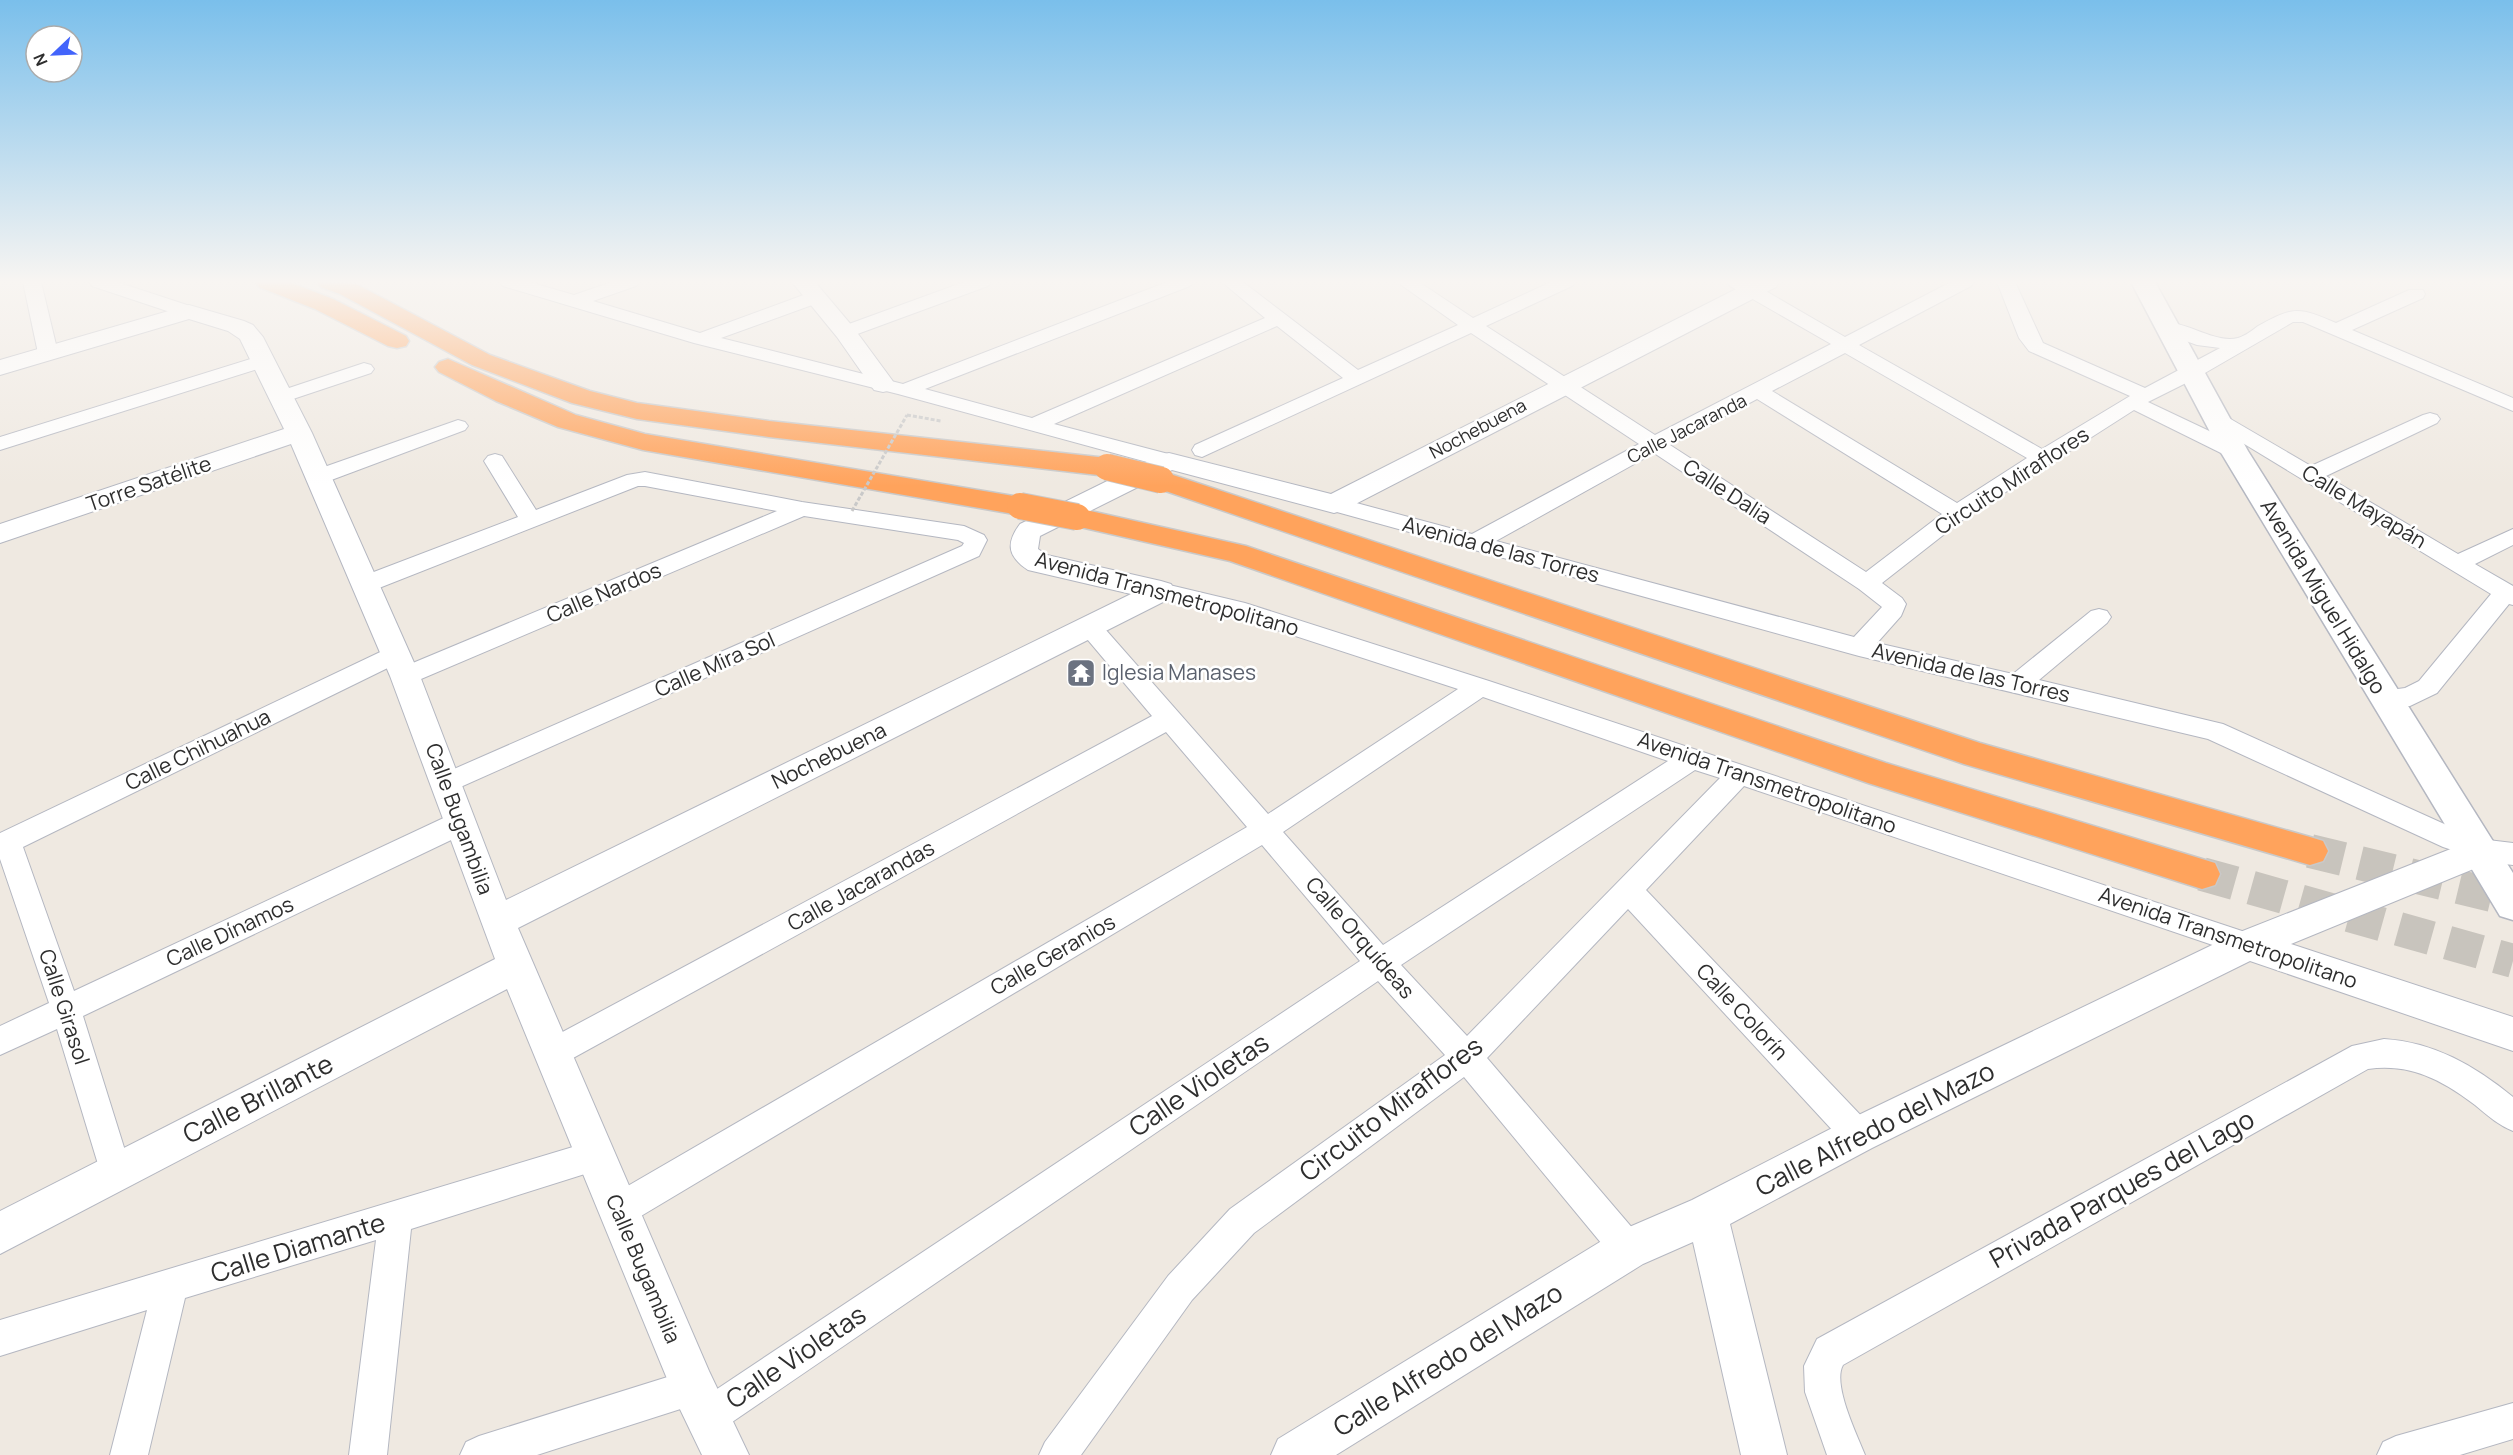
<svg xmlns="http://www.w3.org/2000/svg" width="2513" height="1455" viewBox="0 0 2513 1455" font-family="Manrope,sans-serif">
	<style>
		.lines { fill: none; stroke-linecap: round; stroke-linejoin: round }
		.motorway-tunnel { stroke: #c8c4bd; stroke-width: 34; stroke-dasharray: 34 17; stroke-linecap: butt }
		.minor-casing { stroke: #b4b7c1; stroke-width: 2 }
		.tertiary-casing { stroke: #b4b7c1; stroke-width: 2 }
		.secondary-casing { stroke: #b4b7c1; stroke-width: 3 }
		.motorway-casing { stroke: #c9c9c9; stroke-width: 3 }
		.path { stroke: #c9c9c9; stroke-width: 3; stroke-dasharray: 4 2; stroke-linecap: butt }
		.minor { fill: #fff; fill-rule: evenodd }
		.tertiary { fill: #fff; fill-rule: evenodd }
		.secondary { fill: #fff; fill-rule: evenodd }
		.motorway { fill: #ffa35c; fill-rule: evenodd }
		.motorway-bridge-casing { stroke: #c9c9c9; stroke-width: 28; stroke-linecap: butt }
		.path-bridge { stroke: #c9c9c9; stroke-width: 3; stroke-dasharray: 4 2; stroke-linecap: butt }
		.motorway-bridge { stroke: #ffa35c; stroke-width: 26 }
		.labels { text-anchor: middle; stroke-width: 5; stroke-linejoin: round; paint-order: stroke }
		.far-street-label { font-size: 18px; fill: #2e2e2e; stroke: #fff }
		.street-label { font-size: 21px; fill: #2e2e2e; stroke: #fff }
		.worship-label { font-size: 21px; fill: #5b616d; stroke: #fff; text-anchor: start }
		.near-street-label { font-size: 26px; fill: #2e2e2e; stroke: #fff }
	</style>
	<rect width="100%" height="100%" fill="#efe9e1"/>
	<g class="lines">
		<!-- motorway-tunnel -->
		<g class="motorway-tunnel">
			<path d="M2310,851L2513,900"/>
			<path d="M2202,874L2513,961"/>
		</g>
		<!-- minor casing -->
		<g class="minor-casing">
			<g id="minor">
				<path d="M23,282H41L58,353L55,357H41L38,353Z"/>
				<path d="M89,282H117L196,308L198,312L196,316H182L92,286Z"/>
				<path d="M500,282H529L574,295L612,282H639L636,286L593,301L700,333L809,293H823L825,297L823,301L721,338L903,384L1167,282H1193L1190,286L925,389L1032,418L1265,318L1222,282H1243L1358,370L1458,325L1397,282H1419L1473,318L1551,282H1575L1572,286L1486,326L1655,435L1831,344L1730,286L1727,282H1750L1845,337L1951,282H1974L1971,286L1859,345L2042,449L2130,396L2029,351L2019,338L1997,282H2015L2043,343L2145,388L2220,348L2197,345L2161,332L2159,328L2161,324C2184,318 2212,344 2238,338C2245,336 2253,330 2258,326C2294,306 2299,307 2336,323L2409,290H2423L2425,294L2423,298L2352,330L2513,398V411L2303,322H2293L2198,377L2148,402L2241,446L2244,451L2241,456L2234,458L2227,456L2134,410L1965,518L1882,583L1902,598L1906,604L1901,616L1877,643L2013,674L2091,611L2099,609L2107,611L2111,617L2107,623L2039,680L2223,724L2462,832L2488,840L2513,843V865L2488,862L2443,847L2208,739L1859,656L1326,509L1323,504L1326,499L1334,497L1472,534L1639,444L1471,333L1202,457L1195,455L1192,450L1195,445L1343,378L1277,326L1054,424L1176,456L1180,461L1176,466L1169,468L898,394L694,343L503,286ZM1845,353L2027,458L1957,503L1772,391ZM1757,399L1942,514L1866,572L1670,445ZM1654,453L1859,589L1882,607L1854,637L1496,541Z"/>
				<path d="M964,282H991L988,286L852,336H838L835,332L838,328Z"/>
				<path d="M263,355L270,357L273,361L270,365L0,450V437Z"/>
				<path d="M364,363L371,365L374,369L371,373L281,403L274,401L271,397L274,393Z"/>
				<path d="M2215,412L2222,414L2311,466L2423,415L2430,413L2437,415L2440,419L2437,423L2326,476L2458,554L2513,529V545L2475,564L2513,586V605L2509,604L2437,693L2410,706L2385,708L2376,706L2372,699L2376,692L2405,688L2419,681L2491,594L2208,422L2205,418L2208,414Z"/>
				<path d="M458,420L465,422L468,426L465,430L326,482L318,484L310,482L307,477L310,472Z"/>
				<path d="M495,454L502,456L536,510L627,475L645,472L802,502L964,526L984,535L987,540L979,556L447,793L438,790L434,783L438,776L962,546L964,543L958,540L804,516L414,682L405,685L396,682L393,676L396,670L777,511L645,486H638L374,590L366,592L358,590L354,584L358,578L518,517L484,461L488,456Z"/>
				<path d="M1161,583L1245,603L1489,681L2248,933L2258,936L2263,945L2258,954L2248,957L1744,786L1646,890L1869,1124L1874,1135L1869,1146L1858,1150L1847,1146L1628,909L1487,1058L1640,1237L1645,1249L1640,1261L1628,1266L1616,1261L1464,1077L1254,1233L1192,1300L1081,1455H1039L1045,1442L1168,1276L1230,1209L1445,1055L1378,981L719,1431L706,1436L693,1431L688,1418L693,1405L537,1455H460L466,1442L479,1436L693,1369L706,1374L711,1387L708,1395L1360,961L1262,845L631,1222L619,1226L607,1222L602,1210L607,1198L1247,827L1166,732L564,1063L553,1067L542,1063L538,1053L542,1043L1152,716L1082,633L1078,627L1082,621L1090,619L1098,621L1268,814L1458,689L1234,616L1153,597L1149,591L1153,585ZM1483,697L1668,761L1383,945L1283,832ZM1695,770L1720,778L1467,1036L1401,965Z"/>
				<path d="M395,645L404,648L407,654L404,660L23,847L74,991L450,815L460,812L470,815L474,823L470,831L83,1016L132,1173L128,1184L116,1189L104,1184L57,1029L0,1055V1026L49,1003L0,859V833Z"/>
				<path d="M2384,1039C2434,1042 2475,1066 2513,1097V1131C2498,1125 2487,1115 2475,1105C2442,1080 2410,1063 2368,1069L1843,1365C1832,1384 1857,1435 1865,1455H1827L1805,1392L1804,1366L1817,1339L2352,1046Z"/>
				<path d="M596,1140L607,1145L612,1156L607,1167L411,1229L387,1455H349L376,1240L185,1298L148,1455H110L147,1310L0,1356V1320Z"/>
				<path d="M2513,1403V1439L2460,1455H2377L2383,1442L2396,1436Z"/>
			</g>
		</g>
		<!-- tertiary casing -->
		<g class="tertiary-casing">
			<g id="tertiary">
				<path d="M792,282H815L853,327L892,380L895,385L892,390L883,392L874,390L837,337Z"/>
				<path d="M1750,282H1779L1776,287L1344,510L1334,513L1172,470L1040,536L1038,549L1047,555L1161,581L1171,584L1175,591L1171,598L518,928L709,1371L749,1455H702L677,1403L507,989L0,1254V1211L495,959L390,676L291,444L0,543V524L284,429L240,339L228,331L189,319L0,375V360L189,305L244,321L253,325L263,337L312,433L420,676L506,900L1131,594L1028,570C1007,556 1006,543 1020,524L1160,455L1169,453L1331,494Z"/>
				<path d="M2481,837L2493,841L2498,851L2493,861L2291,944L2513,1017V1051L2250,961L1872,1148L1730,1224L1787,1455H1741L1693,1242L1643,1264L1336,1455H1271L1278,1439L1613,1234L1692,1200L1844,1122L2235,934Z"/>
			</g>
		</g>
		<!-- secondary casing -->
		<g class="secondary-casing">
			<path id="secondary" d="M2131,282H2155L2248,451L2513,873V920L2500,916L2220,451Z"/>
		</g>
		<!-- motorway casing -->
		<g class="motorway-casing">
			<g id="motorway">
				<path d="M255,282H289L333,299L406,336L409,341L406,346L397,348L388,346L315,309L259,287Z"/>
				<path d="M317,282L356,284L490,355L590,391L637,403L769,421L1107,458L1117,461L1121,467L1117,473L1107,476L769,437L637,419L572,403L472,365L340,294L321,287Z"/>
				<path d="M448,359L576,415L645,434L1020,497L1030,500L1034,506L1030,512L1020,515L643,450L558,427L496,401L439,372L435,367L439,362Z"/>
				<path d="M1161,471L1980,743L2310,837L2323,841L2328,851L2323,861L2310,865L1964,764L1151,486L1147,480L1151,474Z"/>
				<path d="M1077,508L1246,546L1886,763L2202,859L2215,863L2220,874L2215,885L2202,889L1868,783L1230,561L1067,524L1063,517L1067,510Z"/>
			</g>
		</g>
		<!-- path -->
		<path class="path" d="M907,415L941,421"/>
		<!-- minor -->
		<use href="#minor" class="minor"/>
		<!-- tertiary -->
		<use href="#tertiary" class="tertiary"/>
		<!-- secondary -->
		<use href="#secondary" class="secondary"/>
		<!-- motorway -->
		<use href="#motorway" class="motorway"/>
		<!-- motorway-bridge casing -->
		<g class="motorway-bridge-casing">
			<g id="motorway-bridge">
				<path d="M1107,467L1161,480"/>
				<path d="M1020,506L1077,517"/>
			</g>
		</g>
		<!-- path-bridge -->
		<path class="path-bridge" d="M852,511L907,415"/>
		<!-- motorway-bridge -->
		<use href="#motorway-bridge" class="motorway-bridge"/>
	</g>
	<!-- sky -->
	<linearGradient id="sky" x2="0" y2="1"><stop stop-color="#7abfeb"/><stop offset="0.58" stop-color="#f8f5f2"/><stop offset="1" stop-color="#f8f5f2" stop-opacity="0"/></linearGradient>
	<rect width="2513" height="486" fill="url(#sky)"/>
	<!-- icons -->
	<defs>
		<g id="temple-square" transform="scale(1.5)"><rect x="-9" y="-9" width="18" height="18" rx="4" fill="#6b7280" stroke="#fff"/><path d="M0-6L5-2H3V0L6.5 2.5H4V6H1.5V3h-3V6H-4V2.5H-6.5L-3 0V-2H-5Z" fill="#fff"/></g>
	</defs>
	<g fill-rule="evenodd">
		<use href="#temple-square" x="1081" y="673"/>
	</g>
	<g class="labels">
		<!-- far-street labels -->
		<g class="far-street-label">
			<text transform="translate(1478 429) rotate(-28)" y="6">Nochebuena</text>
			<text transform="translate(1687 429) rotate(-27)" y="6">Calle Jacaranda</text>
		</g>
		<!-- street labels -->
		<g class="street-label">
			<text transform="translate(2012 481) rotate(-33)" y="7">Circuito Miraflores</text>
			<text transform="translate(149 484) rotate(-19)" y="7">Torre Satélite</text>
			<text transform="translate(1727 492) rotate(33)" y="7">Calle Dalia</text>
			<text transform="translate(2364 507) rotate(31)" y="7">Calle Mayapán</text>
			<text transform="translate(1501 550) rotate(15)" y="7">Avenida de las Torres</text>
			<text transform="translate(604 593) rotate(-23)" y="7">Calle Nardos</text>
			<text transform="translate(1167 594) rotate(15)" y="7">Avenida Transmetropolitano</text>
			<text transform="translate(2323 597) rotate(59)" y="7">Avenida Miguel Hidalgo</text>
			<text transform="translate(715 665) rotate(-24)" y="7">Calle Mira Sol</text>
			<text transform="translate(1971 673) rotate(13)" y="7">Avenida de las Torres</text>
			<text transform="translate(198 750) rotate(-26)" y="7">Calle Chihuahua</text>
			<text transform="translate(829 756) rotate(-26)" y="7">Nochebuena</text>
			<text transform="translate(1767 783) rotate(19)" y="7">Avenida Transmetropolitano</text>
			<text transform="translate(459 819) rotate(70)" y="7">Calle Bugambilia</text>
			<text transform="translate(861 886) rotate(-29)" y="7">Calle Jacarandas</text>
			<text transform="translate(230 932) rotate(-25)" y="7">Calle Dínamos</text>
			<text transform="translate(1360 938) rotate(49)" y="7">Calle Orquídeas</text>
			<text transform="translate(2228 938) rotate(19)" y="7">Avenida Transmetropolitano</text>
			<text transform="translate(1053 955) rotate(-30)" y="7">Calle Geranios</text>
			<text transform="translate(64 1007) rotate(72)" y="7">Calle Girasol</text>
			<text transform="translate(1742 1012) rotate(47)" y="7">Calle Colorín</text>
			<text transform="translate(643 1269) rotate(67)" y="7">Calle Bugambilia</text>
		</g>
		<!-- worship labels -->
		<g class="worship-label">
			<text x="1102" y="680">Iglesia Manases</text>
		</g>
		<!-- near-street labels -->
		<g class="near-street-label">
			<text transform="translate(1199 1085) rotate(-34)" y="9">Calle Violetas</text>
			<text transform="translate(258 1099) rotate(-27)" y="9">Calle Brillante</text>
			<text transform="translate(1391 1109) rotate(-37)" y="9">Circuito Miraflores</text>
			<text transform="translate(1875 1129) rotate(-27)" y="9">Calle Alfredo del Mazo</text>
			<text transform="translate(2122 1189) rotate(-29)" y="9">Privada Parques del Lago</text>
			<text transform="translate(298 1248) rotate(-17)" y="9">Calle Diamante</text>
			<text transform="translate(796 1357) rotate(-34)" y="9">Calle Violetas</text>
			<text transform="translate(1448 1360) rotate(-32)" y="9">Calle Alfredo del Mazo</text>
		</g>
	</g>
	<!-- north arrow -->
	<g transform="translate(54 54) rotate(247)"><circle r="28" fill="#ffffff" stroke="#ababab" stroke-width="1.5"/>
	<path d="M0-4.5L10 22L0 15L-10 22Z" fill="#4264fb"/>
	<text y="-9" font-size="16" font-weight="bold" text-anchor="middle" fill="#2e2e2e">N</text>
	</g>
</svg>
